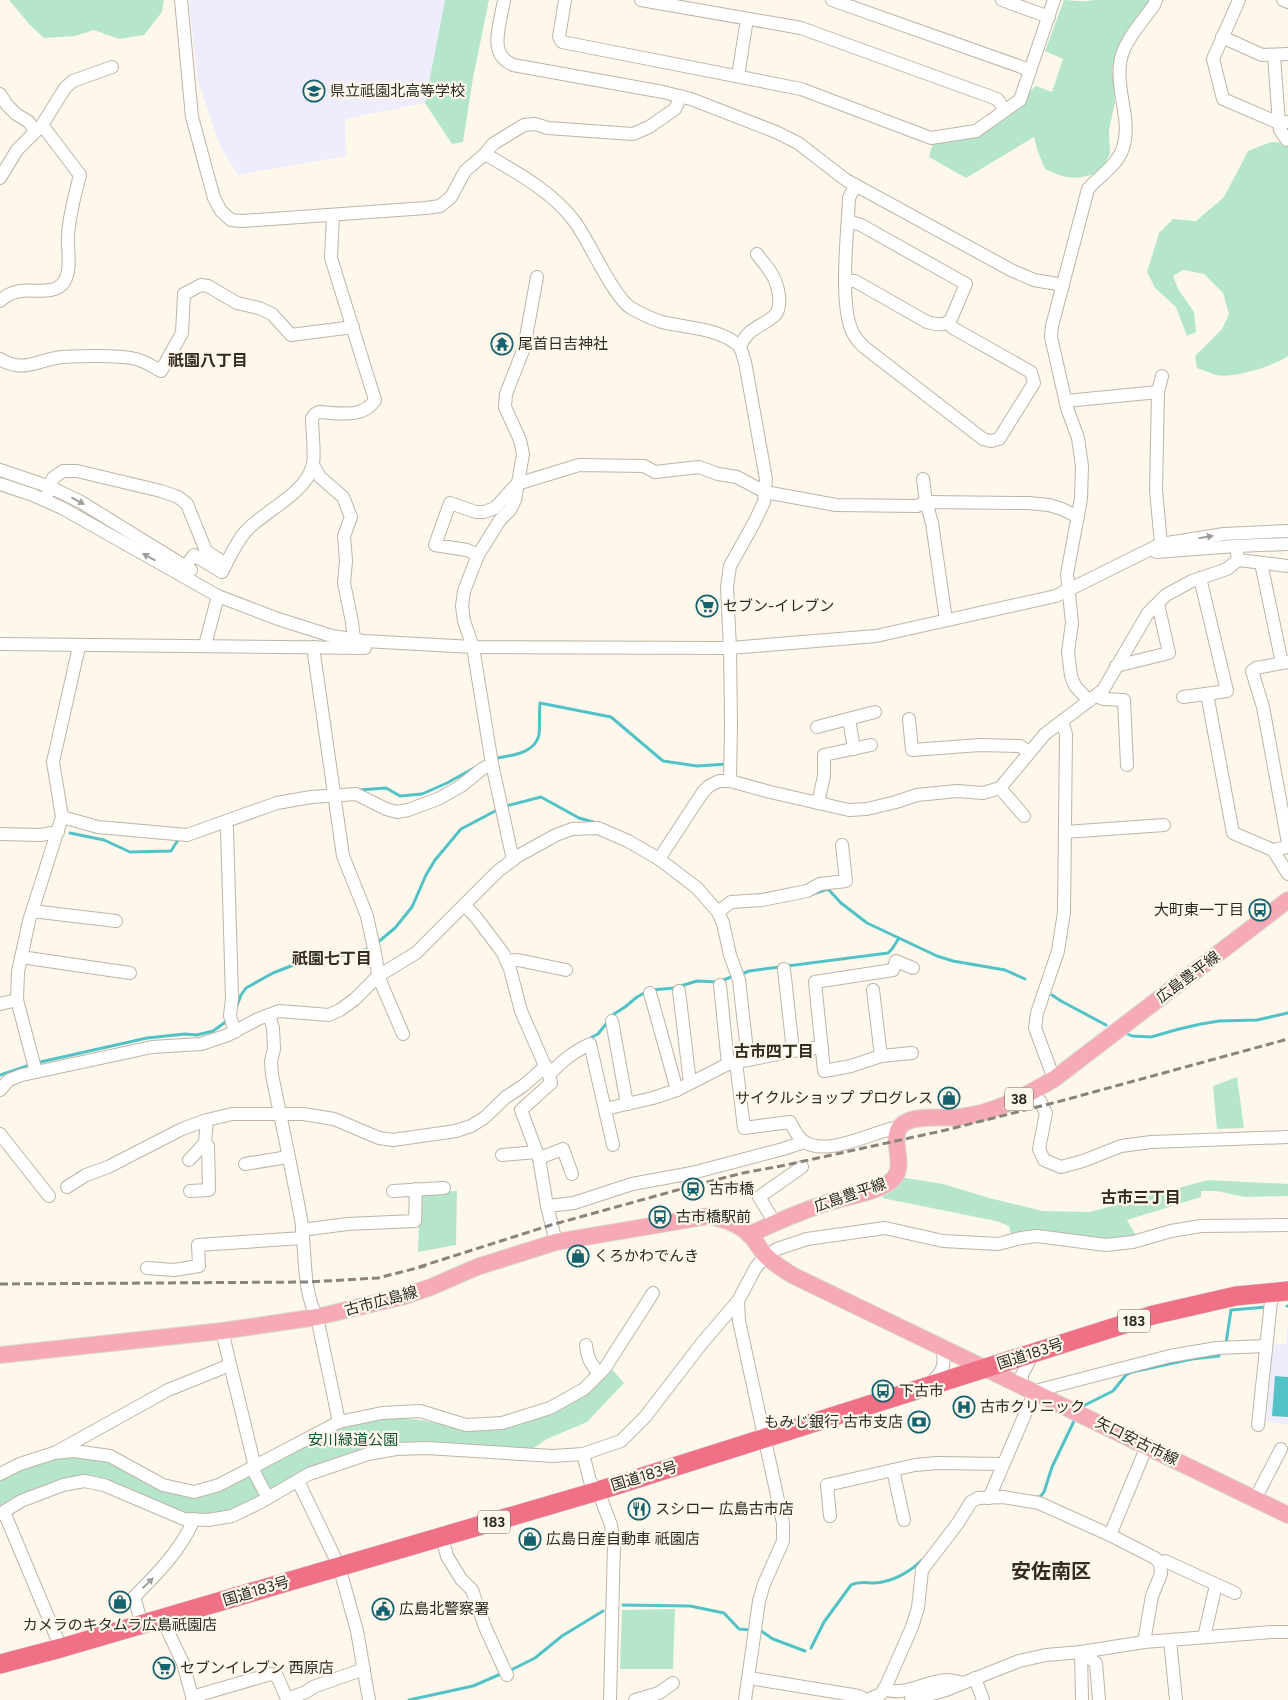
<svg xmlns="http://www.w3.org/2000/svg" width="1288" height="1700" viewBox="0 0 1288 1700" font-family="Figtree,'Noto Sans JP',sans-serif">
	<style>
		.education { fill: #efecfe }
		.green { fill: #b5e6cc }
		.water { fill: #52c2c7 }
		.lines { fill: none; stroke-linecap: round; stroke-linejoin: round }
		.stream { stroke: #52c2c7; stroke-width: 3 }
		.minor-casing { stroke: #bdb5a7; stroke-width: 14 }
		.major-casing { stroke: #d9d8d8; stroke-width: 18 }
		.highway-casing { stroke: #d9d8d8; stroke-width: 20 }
		.minor { stroke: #fff; stroke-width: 12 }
		.major { stroke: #f6aab6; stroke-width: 16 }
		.highway { stroke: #f07185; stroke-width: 19 }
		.rail { stroke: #88837b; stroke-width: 3; stroke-dasharray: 8 4; stroke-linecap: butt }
		.oneway { fill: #a09f9c }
		.labels { text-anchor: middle; stroke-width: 4.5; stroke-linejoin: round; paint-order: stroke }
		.shield { fill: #fef8ec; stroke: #6b6760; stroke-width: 1 }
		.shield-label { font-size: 14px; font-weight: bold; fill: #2c2924 }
		.poi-label { font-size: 15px; fill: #2c2924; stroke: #fef8ec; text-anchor: start }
		.street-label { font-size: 15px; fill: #2c2924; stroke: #fef8ec }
		.park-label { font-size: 15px; fill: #115339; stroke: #fef8ec }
		.neighbourhood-label { font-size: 16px; font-weight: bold; fill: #322c20; stroke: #fef8ec }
		.district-label { font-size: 20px; font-weight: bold; fill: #322c20; stroke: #fef8ec }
	</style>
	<rect width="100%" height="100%" fill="#fef8ec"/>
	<!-- education -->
	<g class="education">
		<path d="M189,0H445L425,103L345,119L346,156L238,175L219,144L197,78Z"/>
		<path d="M1288,1320V1425L1266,1421L1273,1344H1286Z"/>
	</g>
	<!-- green -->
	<g class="green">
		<path d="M9,0H164L162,12L144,35L119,39L94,30L75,36L44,38L30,25Z"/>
		<path d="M445,0H489L473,78L463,142L452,144L425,103Z"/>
		<path d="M1064,0C1074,0 1083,3 1092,0H1149L1141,17L1117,53L1112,69L1115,102L1109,130L1110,154L1100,172C1077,180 1068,180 1045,169L1038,152L1034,137L966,178L929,157L934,139L976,132L1023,102L1030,91L1036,86L1052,92L1063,59L1045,51Z"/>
		<path d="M1271,142L1288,143V356C1274,366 1233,379 1216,375C1210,373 1203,370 1197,368L1195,356L1222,329L1229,314L1223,293L1204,274L1183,270L1173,276L1178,289L1194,312L1196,332L1187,336L1176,307L1155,288L1147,272L1159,233L1173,219L1196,221L1224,197L1248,151Z"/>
		<path d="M1237,1077L1244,1128L1217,1129L1213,1086Z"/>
		<path d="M900,1177L943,1184L989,1198L1043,1211L1090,1212L1208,1180L1288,1184V1196L1245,1197L1216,1191H1201V1197L1127,1220L1136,1236L1108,1239L1053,1233L1011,1235L1009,1226L996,1221L882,1198Z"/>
		<path d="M457,1191L456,1245L418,1252L420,1192Z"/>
		<path d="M609,1366L624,1383L587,1422L547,1439L529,1451L472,1445L318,1466L270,1489L259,1468L344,1425L385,1417L421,1420L470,1430L539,1418Z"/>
		<path d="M56,1457H94L121,1466L162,1489L189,1498L209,1493L249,1474L262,1496L230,1514L205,1516L181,1513L96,1476L64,1479L0,1510V1480L10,1474Z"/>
		<path d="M675,1609L673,1669H620L622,1610Z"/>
	</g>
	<!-- water -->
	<path class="water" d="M1275,1376L1288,1377V1417L1272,1416Z"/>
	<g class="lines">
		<!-- stream -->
		<g class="stream">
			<path d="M493,759C509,755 534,755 539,735C540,728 539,712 540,703L611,717L663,761L697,766L727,764"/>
			<path d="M359,790L386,788L400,796L422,794L447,783L474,768"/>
			<path d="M506,806L541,797L579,818L593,822"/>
			<path d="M70,833L104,840L130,852L171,851L178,840"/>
			<path d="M813,894L828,889L841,903L867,923L937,956L953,961L1005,970L1025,979"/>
			<path d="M377,943L395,928L412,907L426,875L435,860L461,829L499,809"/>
			<path d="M742,974L749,971L888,953L892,949L899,938"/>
			<path d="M652,990L674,988L697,981L718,982L734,976"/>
			<path d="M1052,995L1061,1001L1106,1025"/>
			<path d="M236,1008L241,995L246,988L273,973L291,966L358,952L370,948"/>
			<path d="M1123,1032L1132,1036L1151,1037L1179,1029L1201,1024L1219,1021L1257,1020L1288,1013"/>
			<path d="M592,1037L598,1034L614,1014L625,1007L637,997L646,992"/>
			<path d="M36,1063L147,1038L185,1034L197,1035L213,1031L227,1021"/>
			<path d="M0,1075L30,1065"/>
			<path d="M1287,1306H1288"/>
			<path d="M1226,1343L1231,1310L1267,1307"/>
			<path d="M1083,1406L1113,1391L1126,1375L1132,1372L1192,1359L1219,1356"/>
			<path d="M1037,1497H1040L1044,1492L1052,1467L1075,1419"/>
			<path d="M623,1605L690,1606L724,1613L739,1629L751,1630"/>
			<path d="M758,1631H761L773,1639L805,1651"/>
			<path d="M811,1648L824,1622L851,1585C859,1581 866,1583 875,1583C892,1582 910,1572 922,1560"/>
			<path d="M509,1671L535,1658L562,1636L603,1611"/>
			<path d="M409,1700L473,1686L503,1673"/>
		</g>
		<!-- minor casing -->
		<g class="minor-casing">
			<g id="minor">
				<path d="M181,0L192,117L214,198L221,211L231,220L242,221L426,208L440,206L451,197L465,171L485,154L493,144L524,125L535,124L548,128L633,134L649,127L675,109L681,96"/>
				<path d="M504,0C502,13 494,39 499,51C501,58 507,62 513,65L663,92L691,99L776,132L798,143L846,180L1011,270L1034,280L1063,285"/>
				<path d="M565,0L559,37L562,42L801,89L931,138L976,131L1020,100L1054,0"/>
				<path d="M641,0L801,28L997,99L1005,110"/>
				<path d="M832,0L1030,70"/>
				<path d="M1002,0L1049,17"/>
				<path d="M1239,0L1213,59L1223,99L1279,123L1288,122"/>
				<path d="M1283,0L1288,2"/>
				<path d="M1222,37L1262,55L1288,54"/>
				<path d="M1274,56L1279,123L1280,130L1287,140"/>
				<path d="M738,76L747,19"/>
				<path d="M0,94L7,105L16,114L29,122L35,132"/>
				<path d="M485,154C516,172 553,192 575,222C589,241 614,298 631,308C640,313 652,319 662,322C686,328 719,328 738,345C742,349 743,357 745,362L766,479L764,502L754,523L730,566L727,587L730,648L731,724L730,781"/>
				<path d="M0,178L17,150L42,125L65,88L73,81L112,67"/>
				<path d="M855,186L849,198C848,230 838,309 854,335C857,340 861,344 864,347L983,439L991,441L999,439L1034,383L1031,372L953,328L948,323"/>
				<path d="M846,281H855L927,322C936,324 945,327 951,319L966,284L861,225L848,221"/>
				<path d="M0,301C17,285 32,293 51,290C60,288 65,283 67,275C71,263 67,248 68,236C69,215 75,195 80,175L42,125"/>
				<path d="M740,346C751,325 759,329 774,316C784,307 778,283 771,273C767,266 761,260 757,254"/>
				<path d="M0,359C24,374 38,359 63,357C82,356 118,355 136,359C145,361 153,367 161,371L182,333L184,294L201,285L208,286L237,303L259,308L272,314L291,335L353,327"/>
				<path d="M1066,401L1158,392"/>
				<path d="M313,465L320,477L343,497L351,517L344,536L346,561L344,583L352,622L355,646"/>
				<path d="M0,470L50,487L81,502L191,570"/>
				<path d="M923,479L926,502L932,523L946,620"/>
				<path d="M0,484L33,495L62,508L218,596L278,619L332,636L364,641L473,647L730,648L876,636L1056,596L1161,544L1224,534L1288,531"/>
				<path d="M48,493L53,478L63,471H77L161,491L178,497L187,504L206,551L226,564"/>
				<path d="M1161,544L1156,490L1158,392L1162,376"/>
				<path d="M1156,552L1236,546L1288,544"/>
				<path d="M478,555L467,550L435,545L450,503L476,512H484L495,508L517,484L579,465L644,466L655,472L699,467L718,474L737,477L765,492L836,505L917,506L926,502L1028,503L1049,505L1062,509L1078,517"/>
				<path d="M1238,560L1288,566"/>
				<path d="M1261,563L1282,663"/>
				<path d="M185,567L194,555L222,572C229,558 237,540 248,529C266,510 307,493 313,464C315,452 312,431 312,418L315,414L319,412C338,413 363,419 375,400L331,258L333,215"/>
				<path d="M0,644L365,648"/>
				<path d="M205,645L218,596"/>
				<path d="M313,647L343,856L367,916L376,958L378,976L403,1034"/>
				<path d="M1288,662L1256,668L1252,671L1263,707L1288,843"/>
				<path d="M1116,666L1169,653L1158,604"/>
				<path d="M1207,694L1233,833L1273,850L1288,847"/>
				<path d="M1095,696L1104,699L1124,700L1127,765"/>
				<path d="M1183,697L1227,691L1200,578"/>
				<path d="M1089,701L1075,686L1071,676L1068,652L1072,623L1067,574L1081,499L1082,466L1078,438L1067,408L1051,337L1052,326L1088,189C1100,175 1117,166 1123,148C1132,121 1116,92 1120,64C1122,43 1142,22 1154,5L1156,0"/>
				<path d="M849,719L854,749"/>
				<path d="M909,719L912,750L980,745L1020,746L1029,752"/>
				<path d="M817,727L875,712"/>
				<path d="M1000,788L1024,816"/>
				<path d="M818,803L824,776V755L871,745"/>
				<path d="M62,817L98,827L187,835L277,803L311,797L356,794L386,809L397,812L408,810L438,799L461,786L482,769L492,764"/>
				<path d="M225,822L227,828L232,998L230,1016L235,1032"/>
				<path d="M1065,832L1164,825"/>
				<path d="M0,834L40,835L58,832"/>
				<path d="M1273,850L1288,874"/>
				<path d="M659,859L703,792L709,786L719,781H730L770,792L849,810L867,809L896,802L917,795L957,791L983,793L1000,788L1045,734L1103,690L1148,613L1166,595L1192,581L1227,569L1238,560L1236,546"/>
				<path d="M513,860L492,764L473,647L464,621L462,606L464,591L478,555L500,520L510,510L515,500L523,454L520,440L505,407L506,394L524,348L537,277"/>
				<path d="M465,906L475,916L503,953L510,969L521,1011L549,1075C563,1060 572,1053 590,1044L613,1145"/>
				<path d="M32,911L116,921"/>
				<path d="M718,912L731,902L762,900L807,891L820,884L846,881L842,845"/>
				<path d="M21,957L130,973"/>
				<path d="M506,961L518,960L566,970"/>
				<path d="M784,969L793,1051"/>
				<path d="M720,985L728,1064"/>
				<path d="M873,990L881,1056"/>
				<path d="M679,991L690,1083"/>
				<path d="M650,993L677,1090"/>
				<path d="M0,1004L17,1000"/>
				<path d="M269,1015L273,1028L274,1049L271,1061L272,1075C282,1123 292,1171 301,1219C306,1249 302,1291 317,1317L339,1422"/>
				<path d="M612,1021L627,1104"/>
				<path d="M912,1053L881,1056L851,1066L824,1071L815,982L893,970L896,961L913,968"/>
				<path d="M736,1062L744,1128L790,1122C794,1129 797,1136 803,1141C827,1158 874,1131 899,1127"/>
				<path d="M36,1072L17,1000L18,972L29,921L62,817L53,762L78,651V645"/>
				<path d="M549,1075L551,1083L521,1110L539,1158L547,1206L556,1242"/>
				<path d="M1054,1079L1035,1028L1037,1013L1058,951L1064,912L1066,734L1062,722"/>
				<path d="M0,1090L9,1080L22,1075L152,1047L201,1044L228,1035L258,1019L279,1011L329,1015L340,1010L355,999L378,976L416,953L498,871L518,856L556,835L572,829L598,828L628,841L659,859L697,888L718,912L723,923L730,955L739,980L748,1060"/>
				<path d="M1026,1096L1032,1100L1040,1101L1046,1113L1039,1149L1044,1160L1061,1167L1083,1161L1121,1146L1151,1142L1288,1137"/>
				<path d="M605,1109L653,1098L677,1090L728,1064L793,1051L822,1047"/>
				<path d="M0,1134L49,1196"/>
				<path d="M502,1155L537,1152"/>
				<path d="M539,1158L563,1149L572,1174"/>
				<path d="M189,1160L205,1143"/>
				<path d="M245,1164L288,1157"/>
				<path d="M67,1187L86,1175L108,1167L182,1129L207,1120L232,1114H303L334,1119L379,1138L393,1140L456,1131L471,1126L484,1118L506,1097L523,1086L546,1066"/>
				<path d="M190,1191L209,1190L208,1146L205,1143L207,1120"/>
				<path d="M393,1191L444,1188"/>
				<path d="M547,1206L574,1203L632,1184L692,1173L783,1149L804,1142"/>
				<path d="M775,1223L759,1197L802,1167"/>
				<path d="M302,1230L347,1224L415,1221L416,1189"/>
				<path d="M147,1268L174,1270L199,1266L198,1245L303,1238"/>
				<path d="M738,1301L739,1321L783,1523V1541L764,1584L759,1601L745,1700"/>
				<path d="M222,1331L255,1467L254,1472L268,1498"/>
				<path d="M586,1345C587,1358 591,1364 599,1374"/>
				<path d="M929,1384C943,1373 946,1365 942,1348"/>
				<path d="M1022,1387V1375L1033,1353"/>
				<path d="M1258,1425L1272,1292"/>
				<path d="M58,1451L168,1390L230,1365"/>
				<path d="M583,1454L590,1481L598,1491L611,1525L614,1544L610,1700"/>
				<path d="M893,1470L904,1520"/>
				<path d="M0,1474L20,1464L54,1453L74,1451L110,1456L163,1485L194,1492L219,1485L339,1422L382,1413L420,1411L466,1425L502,1423L550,1408L584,1389L605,1368L653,1293"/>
				<path d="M298,1481L339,1566L357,1631L369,1700"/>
				<path d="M989,1498L1035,1391L1170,1356L1217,1348L1266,1346"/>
				<path d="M1255,1499L1281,1449"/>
				<path d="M4,1512L61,1648"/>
				<path d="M0,1514L21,1501L63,1485L84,1481L104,1485L184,1519L208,1520L232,1516L259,1503L309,1474L368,1454L396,1449L427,1448L553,1456L583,1454L621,1441L645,1417L702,1343L738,1301L756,1267L766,1256L777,1249L807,1239L885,1228L943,1241L998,1244L1021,1238L1037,1236L1106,1245L1133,1242L1171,1231L1201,1226L1288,1225"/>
				<path d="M830,1516L827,1485L915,1465L937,1463L1002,1464"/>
				<path d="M1110,1535L1147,1446"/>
				<path d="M442,1537L447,1556L461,1579L472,1590L485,1627L507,1675"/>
				<path d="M1160,1563L1165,1561L1235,1593"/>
				<path d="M162,1619L183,1663L193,1700"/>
				<path d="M142,1624L134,1597C156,1575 182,1549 194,1519"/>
				<path d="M1204,1637L1216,1585"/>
				<path d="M1170,1640L1176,1700"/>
				<path d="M1081,1652L1096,1663L1099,1700"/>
				<path d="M1081,1652L1082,1700"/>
				<path d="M749,1678L859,1696L865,1700"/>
				<path d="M975,1678L983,1700"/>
				<path d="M884,1689C905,1697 925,1681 947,1680C952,1680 958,1682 963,1683"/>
				<path d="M192,1697L271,1674L277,1676L287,1699L306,1692L313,1687L364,1669"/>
				<path d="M635,1700L659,1693L673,1683"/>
				<path d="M867,1700L881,1694L886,1686L912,1627L918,1608L922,1570L958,1523L971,1502L978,1498L1003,1497L1039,1503L1110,1535L1155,1558L1160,1563L1161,1574L1152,1596L1144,1642"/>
				<path d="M911,1700L946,1690L1019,1661L1046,1655L1081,1652L1144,1642L1272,1632H1288"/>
			</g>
		</g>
		<!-- major casing -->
		<g class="major-casing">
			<g id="major">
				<path d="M749,1235C773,1223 798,1213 823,1204C842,1197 877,1193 891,1181C911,1165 882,1132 908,1121C924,1115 943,1119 960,1117C995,1113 1025,1096 1054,1079L1288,900"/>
				<path d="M0,1355L222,1331L317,1317L405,1296L431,1287L477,1267L556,1242L709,1216C723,1219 741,1225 751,1236C756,1242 760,1249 765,1255C774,1264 784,1270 794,1276L1288,1515"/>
			</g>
		</g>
		<!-- highway casing -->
		<g class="highway-casing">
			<path id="highway" d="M0,1664L61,1648L598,1491L1153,1315L1236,1296L1288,1291"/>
		</g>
		<!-- minor -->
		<use href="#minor" class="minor"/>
		<!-- major -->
		<use href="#major" class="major"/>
		<!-- highway -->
		<use href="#highway" class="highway"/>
		<!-- rail -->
		<g class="rail">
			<path d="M419,1267L551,1225L692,1186L743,1173L786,1165L946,1130L1057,1102L1288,1039"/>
			<path d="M0,1284L308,1282L378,1278L425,1266"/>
		</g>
	</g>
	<!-- one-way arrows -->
	<defs><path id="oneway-solid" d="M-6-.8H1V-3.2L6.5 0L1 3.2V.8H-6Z" transform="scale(1.25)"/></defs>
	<g class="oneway">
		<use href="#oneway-solid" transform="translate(78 501) rotate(28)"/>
		<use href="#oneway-solid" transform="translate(1206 537) rotate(-9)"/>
		<use href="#oneway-solid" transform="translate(149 557) rotate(-151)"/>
		<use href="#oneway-solid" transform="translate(148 1583) rotate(-44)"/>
	</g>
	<!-- icons -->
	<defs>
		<g id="school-ring" transform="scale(1.125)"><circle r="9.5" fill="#fef8ec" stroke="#16616e" stroke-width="1.5"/><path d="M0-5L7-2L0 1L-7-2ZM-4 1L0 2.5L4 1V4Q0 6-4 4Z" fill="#16616e"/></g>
		<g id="temple-ring" transform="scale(1.125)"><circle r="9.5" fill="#fef8ec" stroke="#16616e" stroke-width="1.5"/><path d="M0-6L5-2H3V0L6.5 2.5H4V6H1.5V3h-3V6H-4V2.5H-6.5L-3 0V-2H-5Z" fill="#16616e"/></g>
		<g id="supermarket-ring" transform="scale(1.125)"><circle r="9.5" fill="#fef8ec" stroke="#16616e" stroke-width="1.5"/><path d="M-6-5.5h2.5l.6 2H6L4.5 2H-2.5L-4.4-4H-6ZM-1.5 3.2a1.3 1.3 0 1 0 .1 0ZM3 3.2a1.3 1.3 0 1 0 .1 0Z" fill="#16616e"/></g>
		<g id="bus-ring" transform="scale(1.125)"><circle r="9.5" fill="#fef8ec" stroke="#16616e" stroke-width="1.5"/><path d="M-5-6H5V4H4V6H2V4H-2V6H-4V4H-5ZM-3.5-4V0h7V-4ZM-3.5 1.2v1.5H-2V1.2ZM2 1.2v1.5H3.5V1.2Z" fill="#16616e"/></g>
		<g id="shop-ring" transform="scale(1.125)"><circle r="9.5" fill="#fef8ec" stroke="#16616e" stroke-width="1.5"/><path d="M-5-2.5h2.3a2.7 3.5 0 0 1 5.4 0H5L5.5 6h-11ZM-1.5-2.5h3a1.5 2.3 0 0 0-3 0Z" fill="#16616e"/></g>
		<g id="station-ring" transform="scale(1.125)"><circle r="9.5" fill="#fef8ec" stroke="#16616e" stroke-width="1.5"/><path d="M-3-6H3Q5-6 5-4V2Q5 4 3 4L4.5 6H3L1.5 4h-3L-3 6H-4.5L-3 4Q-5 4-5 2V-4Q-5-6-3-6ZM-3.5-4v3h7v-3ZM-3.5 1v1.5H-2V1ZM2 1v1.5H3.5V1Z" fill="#16616e"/></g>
		<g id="hospital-ring" transform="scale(1.125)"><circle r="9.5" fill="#fef8ec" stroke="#16616e" stroke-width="1.5"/><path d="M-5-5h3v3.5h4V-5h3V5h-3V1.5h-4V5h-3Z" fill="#16616e"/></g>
		<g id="bank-ring" transform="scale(1.125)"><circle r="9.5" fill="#fef8ec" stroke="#16616e" stroke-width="1.5"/><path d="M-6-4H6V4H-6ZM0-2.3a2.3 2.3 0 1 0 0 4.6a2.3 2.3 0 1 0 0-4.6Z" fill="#16616e"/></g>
		<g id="restaurant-ring" transform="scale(1.125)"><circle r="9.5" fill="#fef8ec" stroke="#16616e" stroke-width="1.5"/><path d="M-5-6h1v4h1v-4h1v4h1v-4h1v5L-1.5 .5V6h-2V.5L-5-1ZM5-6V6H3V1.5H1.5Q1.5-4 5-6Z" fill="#16616e"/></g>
		<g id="civic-ring" transform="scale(1.125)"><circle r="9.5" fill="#fef8ec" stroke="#16616e" stroke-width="1.5"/><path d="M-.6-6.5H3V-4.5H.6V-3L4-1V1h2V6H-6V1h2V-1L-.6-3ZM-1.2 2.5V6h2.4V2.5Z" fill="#16616e"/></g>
	</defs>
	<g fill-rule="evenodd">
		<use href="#school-ring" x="314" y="91"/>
		<use href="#temple-ring" x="502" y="344"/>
		<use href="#supermarket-ring" x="707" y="606"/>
		<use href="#bus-ring" x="1260" y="910"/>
		<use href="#shop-ring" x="949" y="1098"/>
		<use href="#station-ring" x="693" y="1189"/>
		<use href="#bus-ring" x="660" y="1217"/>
		<use href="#shop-ring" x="578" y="1256"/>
		<use href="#bus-ring" x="883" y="1391"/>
		<use href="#hospital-ring" x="964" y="1407"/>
		<use href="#bank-ring" x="919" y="1422"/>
		<use href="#restaurant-ring" x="639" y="1509"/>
		<use href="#shop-ring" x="530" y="1539"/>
		<use href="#shop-ring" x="120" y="1602"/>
		<use href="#civic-ring" x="383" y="1609"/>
		<use href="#supermarket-ring" x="164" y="1668"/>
	</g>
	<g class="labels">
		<!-- shield labels -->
		<g class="shield">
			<rect x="1005" y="1087.5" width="28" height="23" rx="4"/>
			<rect x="1118" y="1309.5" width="32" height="23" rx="4"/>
			<rect x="478" y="1510.5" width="32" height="23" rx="4"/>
		</g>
		<g class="shield-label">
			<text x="1019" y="1104">38</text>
			<text x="1134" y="1326">183</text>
			<text x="494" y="1527">183</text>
		</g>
		<!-- poi labels -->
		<g class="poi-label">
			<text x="330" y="96">県立祗園北高等学校</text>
			<text x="518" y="349">尾首日吉神社</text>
			<text x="723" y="611">セブン-イレブン</text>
			<text x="1244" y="915" text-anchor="end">大町東一丁目</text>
			<text x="933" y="1103" text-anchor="end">サイクルショップ プログレス</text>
			<text x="709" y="1194">古市橋</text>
			<text x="676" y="1222">古市橋駅前</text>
			<text x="594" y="1261">くろかわでんき</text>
			<text x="899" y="1396">下古市</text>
			<text x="980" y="1412">古市クリニック</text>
			<text x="903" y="1427" text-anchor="end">もみじ銀行 古市支店</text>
			<text x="655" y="1514">スシロー 広島古市店</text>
			<text x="546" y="1544">広島日産自動車 祇園店</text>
			<text x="399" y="1614">広島北警察署</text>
			<text x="120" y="1630" text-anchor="middle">カメラのキタムラ広島祇園店</text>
			<text x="180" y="1673">セブンイレブン 西原店</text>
		</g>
		<!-- street labels -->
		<g class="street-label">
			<text transform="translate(1188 977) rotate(-37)" y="5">広島豊平線</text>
			<text transform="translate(850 1195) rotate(-19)" y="5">広島豊平線</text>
			<text transform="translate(381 1301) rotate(-15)" y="5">古市広島線</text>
			<text transform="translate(1030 1354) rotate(-18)" y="5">国道183号</text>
			<text transform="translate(1137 1441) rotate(26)" y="5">矢口安古市線</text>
			<text transform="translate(644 1476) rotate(-17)" y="5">国道183号</text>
			<text transform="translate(256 1591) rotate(-17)" y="5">国道183号</text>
		</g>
		<!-- park labels -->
		<g class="park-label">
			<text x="353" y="1445">安川緑道公園</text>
		</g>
		<!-- neighbourhood labels -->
		<g class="neighbourhood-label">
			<text x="208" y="366">祇園八丁目</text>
			<text x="332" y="964">祇園七丁目</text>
			<text x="774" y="1057">古市四丁目</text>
			<text x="1141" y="1203">古市三丁目</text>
		</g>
		<!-- district labels -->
		<g class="district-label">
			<text x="1051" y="1578">安佐南区</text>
		</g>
	</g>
</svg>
